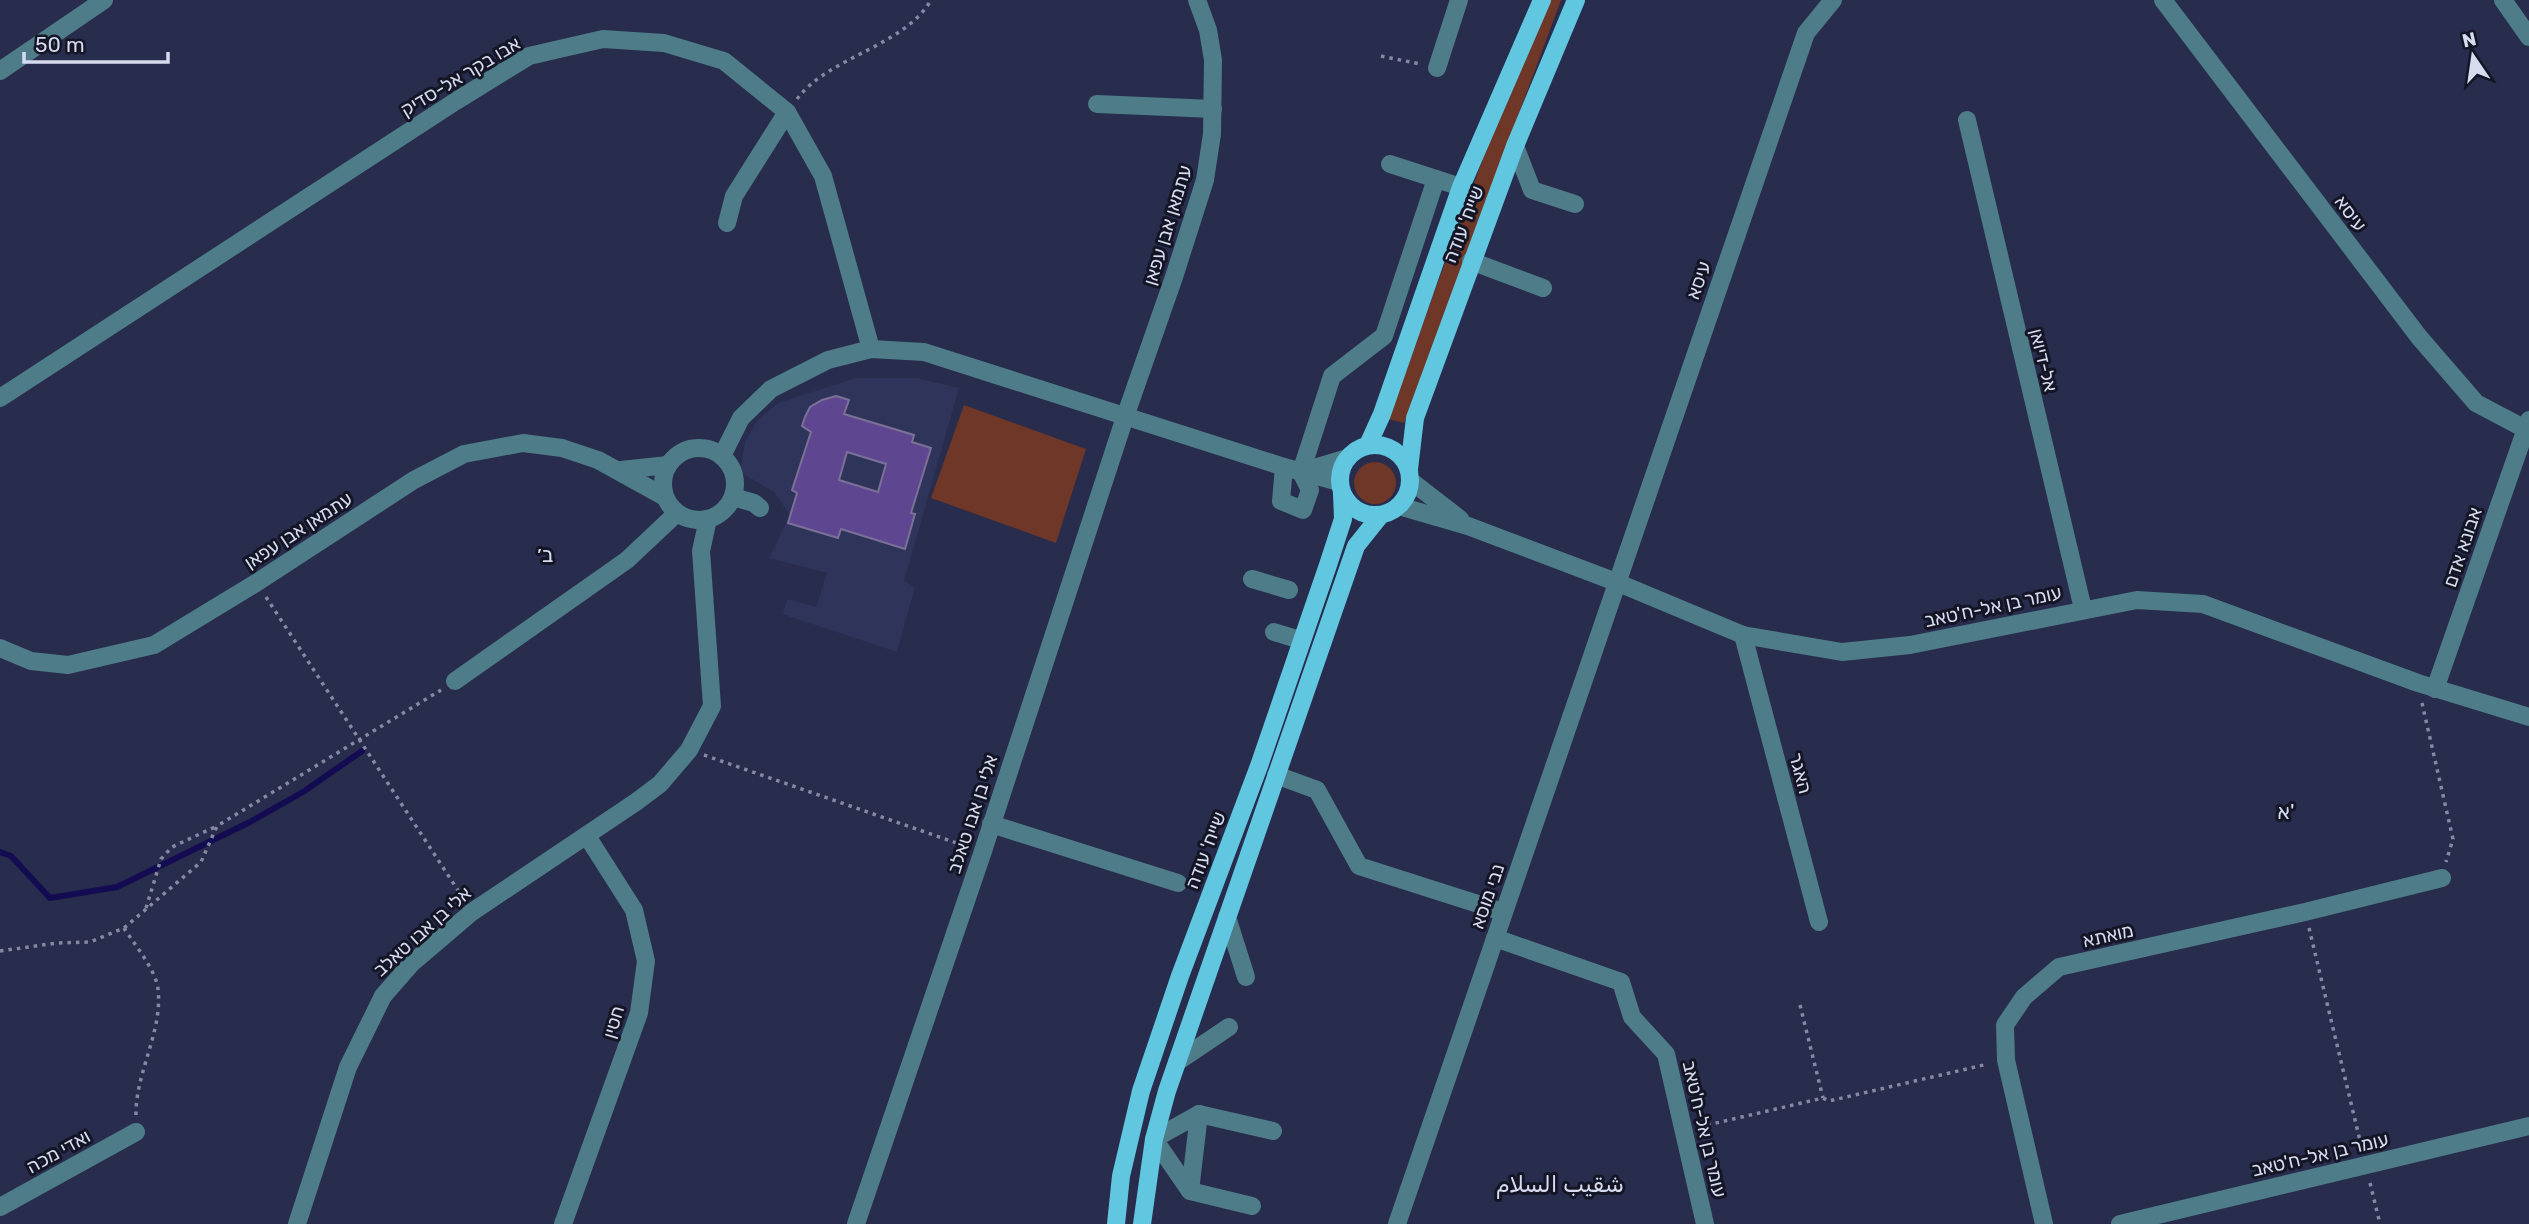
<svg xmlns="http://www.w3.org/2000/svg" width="2529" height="1224" viewBox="0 0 2529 1224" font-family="Rubik,'Noto Naskh Arabic',Heebo,sans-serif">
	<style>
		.built { fill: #2f345b }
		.green { fill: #6e3727 }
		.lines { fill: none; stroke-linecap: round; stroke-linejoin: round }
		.stream { stroke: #140c52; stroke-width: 6 }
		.building { fill: #5f4691; stroke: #7b7197; stroke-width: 2; fill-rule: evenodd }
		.path { stroke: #8589a3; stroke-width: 3.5; stroke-dasharray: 3.5 5; stroke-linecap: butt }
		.minor { stroke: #4e7c88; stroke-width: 18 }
		.major { stroke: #61c7e1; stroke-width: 18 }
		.labels { text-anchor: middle; stroke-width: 6; stroke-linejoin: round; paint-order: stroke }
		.street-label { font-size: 19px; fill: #d7dbf0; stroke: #141625 }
		.neighbourhood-label { font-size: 21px; fill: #d7dbf0; stroke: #141625 }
		.quarter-label { font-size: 23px; fill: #d7dbf0; stroke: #141625 }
	</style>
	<rect width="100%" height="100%" fill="#282c4d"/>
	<!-- built -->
	<path class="built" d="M856,378H917L959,388L904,581L915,587L897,652L782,614L788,599L816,607L827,573L769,558L790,515L774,492L740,472L745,442L756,422L778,403Z"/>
	<!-- green -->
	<g class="green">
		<path d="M1541,0H1561L1404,423L1388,419Z"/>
		<path d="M964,405L1086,449L1056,543L931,498Z"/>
		<circle cx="1375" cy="483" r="21"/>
	</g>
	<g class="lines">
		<!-- stream -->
		<path class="stream" d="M0,852L11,856L50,898L117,887L250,822L303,792L362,751"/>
	</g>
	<!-- building -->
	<path class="building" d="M836,396L849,400L844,414L914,435L912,442L931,448L911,513L915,514L905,549L841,529L838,538L788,523L797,493L792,490L811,432L802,426L805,417L810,407L822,400ZM847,452L886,464L878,492L839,480Z"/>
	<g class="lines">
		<!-- path -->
		<g class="path">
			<path d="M1381,56L1420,64"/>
			<path d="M797,99C828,57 905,46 931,0"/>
			<path d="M266,597L463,898"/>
			<path d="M2422,703L2453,839L2446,862"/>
			<path d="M704,755L968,847"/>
			<path d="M146,908L161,859L172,847L217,826"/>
			<path d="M124,928C134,944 156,970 158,989C163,1032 135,1073 136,1116"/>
			<path d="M2309,928L2362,1149"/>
			<path d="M0,951L57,943L90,942L124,928L201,862L217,826L441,690"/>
			<path d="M1800,1005L1823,1098"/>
			<path d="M1699,1127L1823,1098L1829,1101L1988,1064"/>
			<path d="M2370,1183L2380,1224"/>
		</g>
		<!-- minor -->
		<g class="minor">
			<path d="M2163,0L2419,337L2476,403L2529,431"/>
			<path d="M2503,0L2529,37"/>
			<path d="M1437,68L1459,0"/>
			<path d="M0,71L104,0"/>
			<path d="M1097,104L1213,109"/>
			<path d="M1967,120L2083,609"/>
			<path d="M1515,146L1532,190L1575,204"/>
			<path d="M1390,164L1461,187"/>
			<path d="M727,223L734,196L787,112"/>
			<path d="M1471,261L1543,288"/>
			<path d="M0,398L456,101L529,56L603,39L664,43L724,61L787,112L823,176L871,349"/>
			<circle cx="699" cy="484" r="36"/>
			<path d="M722,456L741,418L771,389L828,360L871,349L924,352L1284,467L1339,482"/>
			<path d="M1284,467L1281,501L1303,510L1310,490L1301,472L1332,376L1384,336L1436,179"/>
			<path d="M621,470L668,465"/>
			<path d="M1301,472L1348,458"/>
			<path d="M1411,481L1460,519"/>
			<path d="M733,497L754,503L760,508"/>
			<path d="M1399,506L1468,526L1616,582L1743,635L1842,652L1910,645L2137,600L2203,604L2418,683L2529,717"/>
			<path d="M1252,579L1289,590"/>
			<path d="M1274,632L1300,640"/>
			<path d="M1743,635L1819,922"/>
			<path d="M0,648L31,661L68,665L154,645L256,583L414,480L464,454L523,443L562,448L598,460L665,497"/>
			<path d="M455,681L627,560L677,513"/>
			<path d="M2435,689L2529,420"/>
			<path d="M1276,775L1317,790L1359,866L1503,912"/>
			<path d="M991,824L1178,883"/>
			<path d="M1227,917L1246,977"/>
			<path d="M1495,938L1621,982L1632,1017L1666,1054L1705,1224"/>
			<path d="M1177,1062L1229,1027"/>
			<path d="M1190,1191L1199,1114"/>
			<path d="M1252,1206L1190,1191L1154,1139L1199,1114L1273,1131"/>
			<path d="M0,1207L136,1132"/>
			<path d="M297,1224L348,1067L383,996L411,964L472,912L636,802L660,784L689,750L712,706L701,551L708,519"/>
			<path d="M563,1224L639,1013L646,961L634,910L587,836"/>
			<path d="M856,1224L982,854L1125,417L1174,277L1205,180L1212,134L1213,60L1208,30L1197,0"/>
			<path d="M1397,1224L1806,33L1833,0"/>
			<path d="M2044,1224L2006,1060L2005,1025L2024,997L2059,967L2305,912L2442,878"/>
			<path d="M2120,1224L2529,1126"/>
		</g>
		<!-- major -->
		<g class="major">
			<circle cx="1375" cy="480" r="35"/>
			<path d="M1368,445L1382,414L1461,187L1542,0"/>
			<path d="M1409,469L1415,418L1515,146L1576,0"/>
			<path d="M1116,1224L1121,1176L1141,1091L1180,976L1259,766L1328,565L1343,519L1342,494"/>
			<path d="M1142,1224L1154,1139L1167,1091L1356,546L1380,516"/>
		</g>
	</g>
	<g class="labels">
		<!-- street labels -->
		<g class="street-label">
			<text transform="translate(460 76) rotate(-31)" y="7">אבו בקר אל-סדיק</text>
			<text transform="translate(2351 213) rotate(53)" y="7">עיסא</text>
			<text transform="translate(1463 224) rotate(-69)" y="7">שייח' עודה</text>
			<text transform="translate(1167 225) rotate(-73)" y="7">עתמאן אבן עפאן</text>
			<text transform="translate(1698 280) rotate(-71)" y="7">עיסא</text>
			<text transform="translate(2044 360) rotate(76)" y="7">אל-דיואן</text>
			<text transform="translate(298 530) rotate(-33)" y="7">עתמאן אבן עפאן</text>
			<text transform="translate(2462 547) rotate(-71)" y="7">אבונא אדם</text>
			<text transform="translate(1993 606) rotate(-12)" y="7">עומר בן אל-ח'טאב</text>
			<text transform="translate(1801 773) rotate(75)" y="7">האגר</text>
			<text transform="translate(972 814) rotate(-72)" y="7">אלי בן אבו טאלב</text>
			<text transform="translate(1205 850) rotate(-69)" y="7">שייח' עודה</text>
			<text transform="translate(1487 896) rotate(-71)" y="7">נבי מוסא</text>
			<text transform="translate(422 931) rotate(-42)" y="7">אלי בן אבו טאלב</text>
			<text transform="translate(2108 935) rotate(-13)" y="7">מואתא</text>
			<text transform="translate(613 1022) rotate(-73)" y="7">חטין</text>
			<text transform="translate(1705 1129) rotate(77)" y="7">עומר בן אל-ח'טאב</text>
			<text transform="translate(58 1151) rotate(-29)" y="7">ואדי מכה</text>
			<text transform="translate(2320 1154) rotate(-13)" y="7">עומר בן אל-ח'טאב</text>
		</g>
		<!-- neighbourhood labels -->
		<g class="neighbourhood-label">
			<text x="545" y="562">ב׳</text>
			<text x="2286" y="819">א'</text>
		</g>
		<!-- quarter labels -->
		<g class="quarter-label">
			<text x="1560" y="1192">شقيب السلام</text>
		</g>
	</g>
	<!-- north arrow -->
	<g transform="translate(2473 56) rotate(347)" stroke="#141625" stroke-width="5" paint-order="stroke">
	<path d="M0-5L12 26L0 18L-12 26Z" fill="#d7dbf0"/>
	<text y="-10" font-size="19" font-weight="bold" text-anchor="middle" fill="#d7dbf0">N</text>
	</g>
	<!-- scale -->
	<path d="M24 52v10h144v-10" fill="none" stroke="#d7dbf0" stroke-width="3.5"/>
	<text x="35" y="52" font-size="21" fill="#d7dbf0" stroke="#141625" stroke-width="5" paint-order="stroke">50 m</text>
</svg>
